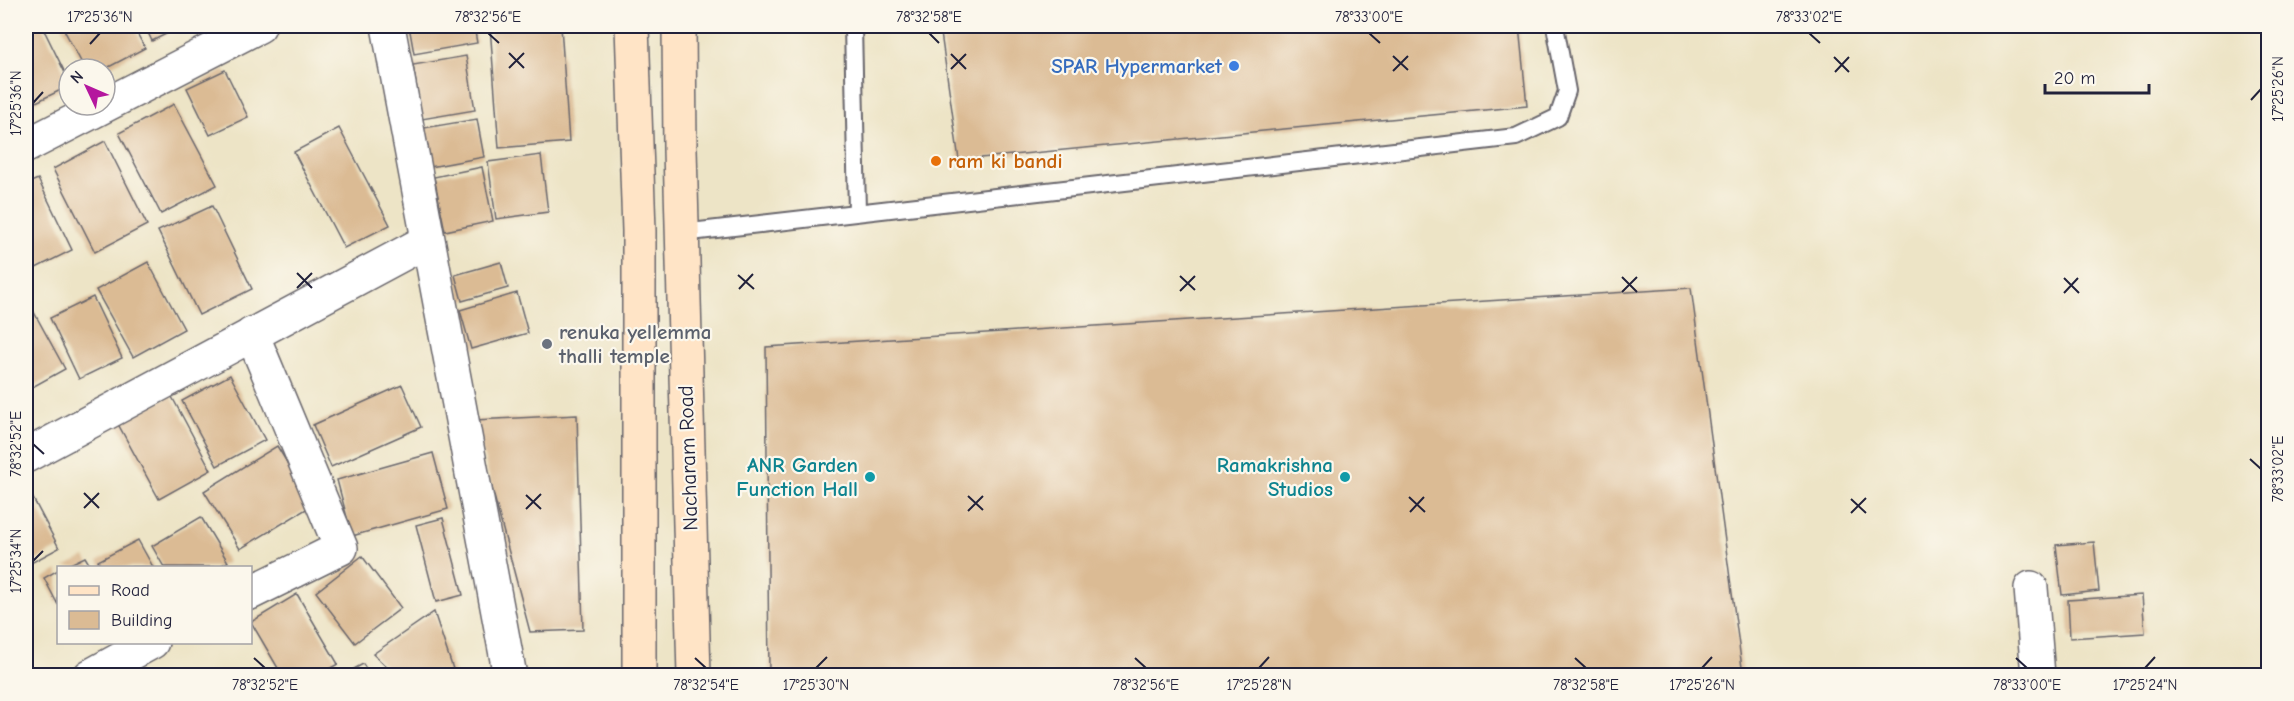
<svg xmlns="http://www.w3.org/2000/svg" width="2294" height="701" viewBox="0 0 2294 701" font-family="'Comic Neue',sans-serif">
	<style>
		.building { fill: #dbbb94 }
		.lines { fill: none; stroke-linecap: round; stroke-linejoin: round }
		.lane-casing { stroke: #69666c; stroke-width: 20 }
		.street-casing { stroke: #69666c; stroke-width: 36 }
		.secondary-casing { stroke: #69666c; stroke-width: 36 }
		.lane { stroke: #fff; stroke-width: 16 }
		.street { stroke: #fff; stroke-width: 33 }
		.secondary { stroke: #ffe4c6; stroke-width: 33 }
		.ticks { fill: none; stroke: #22223b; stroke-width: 2 }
		.shop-dot { fill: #3f7fe0; stroke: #fbf7ec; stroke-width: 2 }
		.food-dot { fill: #e8710a; stroke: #fbf7ec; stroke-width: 2 }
		.worship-dot { fill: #6b7280; stroke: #fbf7ec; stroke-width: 2 }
		.culture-dot { fill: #0f9aa8; stroke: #fbf7ec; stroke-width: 2 }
		.labels { text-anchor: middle; stroke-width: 4.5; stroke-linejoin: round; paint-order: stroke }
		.shop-label { font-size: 21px; font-weight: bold; fill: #366cbe; stroke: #fbf7ec; text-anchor: end }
		.food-label { font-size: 21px; font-weight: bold; fill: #c56008; stroke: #fbf7ec; text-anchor: start }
		.worship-label { font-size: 21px; font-weight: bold; fill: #5b616d; stroke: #fbf7ec; text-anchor: start }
		.street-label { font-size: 21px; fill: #22223b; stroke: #fbf7ec }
		.culture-label { font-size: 21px; font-weight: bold; fill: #0d838f; stroke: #fbf7ec; text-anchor: end }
		.neatline { fill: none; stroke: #22223b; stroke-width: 2 }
		.ticks-label { font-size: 15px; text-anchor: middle; fill: #22223b }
	</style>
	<rect width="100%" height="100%" fill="#fbf7ec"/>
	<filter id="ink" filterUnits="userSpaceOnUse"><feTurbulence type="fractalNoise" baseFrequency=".0167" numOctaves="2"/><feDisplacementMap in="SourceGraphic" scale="12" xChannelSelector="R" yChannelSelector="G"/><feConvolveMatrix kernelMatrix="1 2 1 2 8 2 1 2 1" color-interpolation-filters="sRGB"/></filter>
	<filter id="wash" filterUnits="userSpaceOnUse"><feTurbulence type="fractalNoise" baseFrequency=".008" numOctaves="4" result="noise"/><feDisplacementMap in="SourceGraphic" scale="24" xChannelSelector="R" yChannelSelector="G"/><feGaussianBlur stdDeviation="1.35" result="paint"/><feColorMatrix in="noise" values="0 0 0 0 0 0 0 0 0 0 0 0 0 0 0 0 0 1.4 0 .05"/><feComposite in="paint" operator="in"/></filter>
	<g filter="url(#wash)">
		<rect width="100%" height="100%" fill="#ede4c6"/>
		<g id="blocks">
			<!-- building -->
			<g class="building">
				<path d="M26,26H42L69,81V86L26,107Z"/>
				<path d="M62,26H133L145,48L105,69H85Z"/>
				<path d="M145,26H182L152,41Z"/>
				<path d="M409,26H474L477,43L414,54Z"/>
				<path d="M490,26H561L569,142L499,148Z"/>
				<path d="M940,26H1519L1527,106L959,160Z"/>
				<path d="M466,56L475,110L422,119L413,65Z"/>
				<path d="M225,70L248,117L210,135L187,88Z"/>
				<path d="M174,104L217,185L161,214L119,133Z"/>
				<path d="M477,119L484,157L430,167L424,128Z"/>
				<path d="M339,128L390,225L344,248L294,152Z"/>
				<path d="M105,141L147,225L95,252L53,169Z"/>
				<path d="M541,155L548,212L496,219L488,162Z"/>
				<path d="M482,167L493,221L445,231L434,177Z"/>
				<path d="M38,179L72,250L26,273V184Z"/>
				<path d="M212,206L252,289L199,315L158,231Z"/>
				<path d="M148,262L184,329L133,357L96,290Z"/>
				<path d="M501,262L508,288L462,301L455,275Z"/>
				<path d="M1691,288L1743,675H769L766,347Z"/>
				<path d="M517,293L528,333L471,349L460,310Z"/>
				<path d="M93,297L122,358L79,379L50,318Z"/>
				<path d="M30,305L65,369L29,389L26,383V308Z"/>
				<path d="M230,375L265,440L217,466L182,401Z"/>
				<path d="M402,385L421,427L331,467L313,425Z"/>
				<path d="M171,395L211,470L159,499L118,424Z"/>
				<path d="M577,415L583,630L530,632L474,420Z"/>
				<path d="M277,446L313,505L240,549L204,491Z"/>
				<path d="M433,453L448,509L352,536L337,480Z"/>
				<path d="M26,485L59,548L31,563L26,554Z"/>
				<path d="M201,517L228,562L218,567H164L152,546Z"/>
				<path d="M443,518L463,595L436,602L416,525Z"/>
				<path d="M138,540L153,567H101L98,561Z"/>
				<path d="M2094,542L2099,591L2062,595L2056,545Z"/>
				<path d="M362,556L401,608L355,643L316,592Z"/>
				<path d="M85,557L91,567H64Z"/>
				<path d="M58,570V605L44,578Z"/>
				<path d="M297,594L338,664L318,675H282L251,622Z"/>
				<path d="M2142,595L2145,633L2070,638L2068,600Z"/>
				<path d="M434,612L455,675H395L373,654Z"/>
				<path d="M363,664L370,675H343Z"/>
			</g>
		</g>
	</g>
	<g filter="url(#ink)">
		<use href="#blocks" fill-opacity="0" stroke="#69666c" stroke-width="1.5"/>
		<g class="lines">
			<!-- lane casing -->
			<g class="lane-casing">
				<g id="lane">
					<path d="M853,26L857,212"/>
					<path d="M682,233L1516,137L1558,117L1567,91L1555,26"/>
				</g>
			</g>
			<!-- street casing -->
			<g class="street-casing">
				<g id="street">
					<path d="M388,26L510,676"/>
					<path d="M26,146L259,26"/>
					<path d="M26,456L427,241"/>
					<path d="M2031,588L2038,676"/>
					<path d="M250,593L341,548L252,334"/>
					<path d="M90,676L152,642"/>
				</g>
			</g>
			<!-- secondary casing -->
			<g class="secondary-casing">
				<g id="secondary">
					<path d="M632,26L639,231V676"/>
					<path d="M679,26L680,149L694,676"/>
				</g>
			</g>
			<!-- lane -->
			<use href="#lane" class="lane"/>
			<!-- street -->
			<use href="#street" class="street"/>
			<!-- secondary -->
			<use href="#secondary" class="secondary"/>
		</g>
	</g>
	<!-- ticks -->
	<path class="ticks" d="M488,33L499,43M929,33L939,43M1369,33L1380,43M1809,33L1820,43M90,44L100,33M509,53L524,68M951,54L966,69M1393,56L1408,70M1834,57L1849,72M509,68L524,53M951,69L966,54M1393,71L1408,56M1835,72L1849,57M2251,100L2261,89M33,103L43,92M297,273L312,288M738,275L754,289M1180,276L1195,290M1622,277L1637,292M2064,278L2079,293M297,288L312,273M739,289L753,274M1180,291L1195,276M1622,292L1637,277M2064,293L2078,278M33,444L44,454M2250,459L2261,469M84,493L99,508M526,495L541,509M968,496L983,510M1409,497L1425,512M1851,499L1866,513M84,508L99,493M526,509L541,494M968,511L983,496M1410,512L1424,497M1851,513L1866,498M33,561L43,551M254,658L265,668M695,658L706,668M1135,658L1146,668M1575,658L1586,668M2016,658L2027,668M816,668L827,657M1259,668L1269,657M1702,668L1712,657M2145,668L2155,657"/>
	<!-- markers -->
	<circle class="shop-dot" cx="1234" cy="66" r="6"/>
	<circle class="food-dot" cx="936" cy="161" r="6"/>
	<circle class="worship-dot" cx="547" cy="344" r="6"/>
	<g class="culture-dot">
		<circle cx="870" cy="477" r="6"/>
		<circle cx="1345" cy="477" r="6"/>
	</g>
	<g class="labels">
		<!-- shop labels -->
		<g class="shop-label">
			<text x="1222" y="73">SPAR Hypermarket</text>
		</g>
		<!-- food labels -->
		<g class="food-label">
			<text x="948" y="168">ram ki bandi</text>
		</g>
		<!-- worship labels -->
		<g class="worship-label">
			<text x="559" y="339">renuka yellemma<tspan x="559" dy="24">thalli temple</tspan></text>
		</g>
		<!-- street labels -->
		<g class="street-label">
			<text transform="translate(688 458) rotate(-92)" y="7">Nacharam Road</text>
		</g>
		<!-- culture labels -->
		<g class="culture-label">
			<text x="858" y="472">ANR Garden<tspan x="858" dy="24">Function Hall</tspan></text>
			<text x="1333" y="472">Ramakrishna<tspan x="1333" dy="24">Studios</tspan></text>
		</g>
	</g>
	<!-- margin -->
	<rect width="2294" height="701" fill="none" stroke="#fbf7ec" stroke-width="66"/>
	<!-- legend -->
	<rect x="57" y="566" width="195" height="78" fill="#fbf7ec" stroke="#a4a2a5" stroke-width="1.5"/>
	<rect x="69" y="586" width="30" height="9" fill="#ffe4c6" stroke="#a4a2a5" stroke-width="1.5"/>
	<text x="111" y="596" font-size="18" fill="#22223b">Road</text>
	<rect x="69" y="611" width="30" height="18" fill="#dbbb94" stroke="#a4a2a5" stroke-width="1.5"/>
	<text x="111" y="626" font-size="18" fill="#22223b">Building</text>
	<!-- north arrow -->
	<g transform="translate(87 87) rotate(314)"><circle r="28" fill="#fbf7ec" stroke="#a4a2a5" stroke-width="1.5"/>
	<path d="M0-4.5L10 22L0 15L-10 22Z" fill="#b5179e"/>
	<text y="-9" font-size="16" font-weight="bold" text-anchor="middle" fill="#22223b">N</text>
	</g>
	<!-- scale -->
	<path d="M2045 84v9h104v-9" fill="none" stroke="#22223b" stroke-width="3"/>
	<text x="2054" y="84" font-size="18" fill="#22223b" stroke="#fbf7ec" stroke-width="4.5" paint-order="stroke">20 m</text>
	<rect x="33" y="33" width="2228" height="635" class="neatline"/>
	<g class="ticks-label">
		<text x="100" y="22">17°25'36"N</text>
		<text x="488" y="22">78°32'56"E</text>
		<text x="929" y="22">78°32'58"E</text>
		<text x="1369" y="22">78°33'00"E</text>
		<text x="1809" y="22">78°33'02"E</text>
		<text transform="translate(2278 89) rotate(-90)" y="5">17°25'26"N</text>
		<text transform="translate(16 103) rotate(-90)" y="5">17°25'36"N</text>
		<text transform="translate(16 444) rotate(-90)" y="5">78°32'52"E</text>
		<text transform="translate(2278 469) rotate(-90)" y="5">78°33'02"E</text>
		<text transform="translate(16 561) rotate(-90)" y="5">17°25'34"N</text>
		<text x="265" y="690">78°32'52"E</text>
		<text x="706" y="690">78°32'54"E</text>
		<text x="816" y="690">17°25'30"N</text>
		<text x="1146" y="690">78°32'56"E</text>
		<text x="1259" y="690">17°25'28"N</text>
		<text x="1586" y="690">78°32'58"E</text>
		<text x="1702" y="690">17°25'26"N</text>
		<text x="2027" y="690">78°33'00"E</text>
		<text x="2145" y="690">17°25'24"N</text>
	</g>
</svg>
